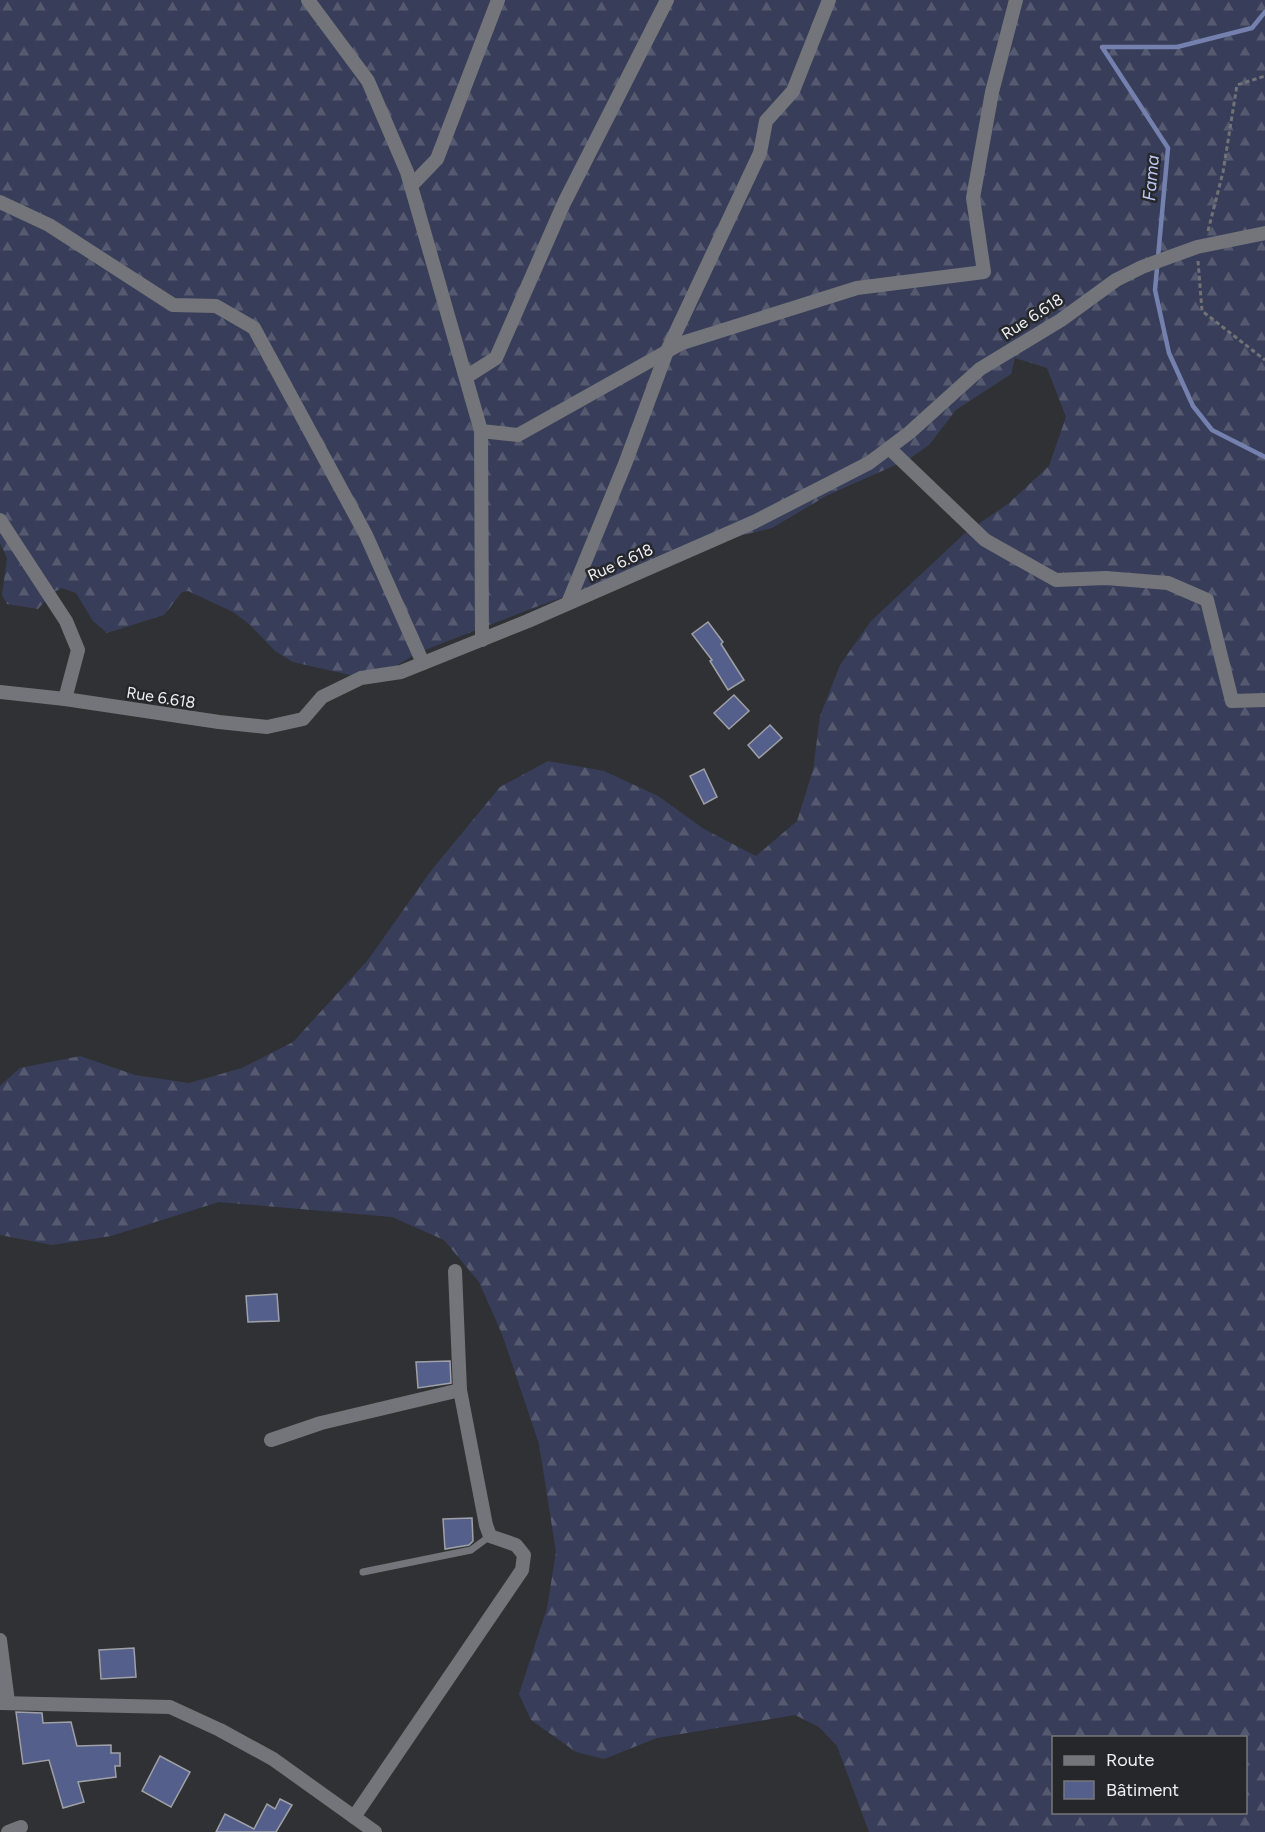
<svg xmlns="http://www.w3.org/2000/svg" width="1265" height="1832" viewBox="0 0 1265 1832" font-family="Figtree,sans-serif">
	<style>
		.forest { fill: url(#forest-firs); fill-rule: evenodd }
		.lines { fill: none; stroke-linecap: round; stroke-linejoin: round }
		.stream { stroke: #7480ae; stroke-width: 4.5 }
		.building { fill: #545f8b; stroke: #9fa1a6; stroke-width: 1.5 }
		.path { stroke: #717276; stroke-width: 3; stroke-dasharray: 4.5 3; stroke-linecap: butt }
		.service { stroke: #74757a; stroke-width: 7 }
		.minor { stroke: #74757a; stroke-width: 14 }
		.labels { text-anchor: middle; stroke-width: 5; stroke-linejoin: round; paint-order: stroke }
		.street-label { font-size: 16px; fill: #eff0f3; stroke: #26272b }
		.water-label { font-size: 18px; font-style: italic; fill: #bdc8f3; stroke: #26272b }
	</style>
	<defs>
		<pattern id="forest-firs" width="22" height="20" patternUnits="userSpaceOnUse" patternTransform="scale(1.5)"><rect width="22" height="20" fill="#383e59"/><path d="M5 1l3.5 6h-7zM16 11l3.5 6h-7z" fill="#555a71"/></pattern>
	</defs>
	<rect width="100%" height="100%" fill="#303135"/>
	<!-- forest -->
	<path class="forest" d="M0,0H1265V1832H869L837,1746L819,1727L795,1715L657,1738L604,1759L576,1752L531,1720L519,1694L547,1608L556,1552L539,1444L502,1334L479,1282L444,1240L392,1217L219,1202L111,1236L52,1245L0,1235V1086L20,1068L80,1056L135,1075L189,1083L242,1068L293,1042L368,960L430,872L500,787L548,761L604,771L658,796L704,829L756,856L797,821L813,770L820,716L840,665L871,621L964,534L1009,503L1049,466L1066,417L1047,368L1015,358L1011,374L956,410L929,445L909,459L826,496L772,528L726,539L533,608L417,653L383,674L350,675L293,662L275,651L249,624L233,612L188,591L182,592L164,615L107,633L93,621L76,593L62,588L52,593L38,609L7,604L2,595L7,558L0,543ZM1054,1738H1246V1812H1054Z"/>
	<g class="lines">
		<!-- stream -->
		<path class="stream" d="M1265,12L1252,28L1177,47H1102L1168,148L1155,290L1169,353L1193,406L1212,430L1265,457"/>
	</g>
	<!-- building -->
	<g class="building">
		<path d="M708,622L723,642L721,644L744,680L728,690L710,661L712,660L692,634Z"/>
		<path d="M734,695L749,711L729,729L714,713Z"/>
		<path d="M770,725L782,738L759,758L748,745Z"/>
		<path d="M704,769L717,797L704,804L690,776Z"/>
		<path d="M277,1294L279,1321L248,1322L246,1296Z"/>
		<path d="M450,1361L451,1383L418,1388L416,1362Z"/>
		<path d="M472,1518L473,1541L469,1545L445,1549L443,1519Z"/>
		<path d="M134,1648L136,1677L101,1679L99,1650Z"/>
		<path d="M16,1712L42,1713L43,1723L71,1722L77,1746L111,1745V1753H120V1766H115L116,1777L78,1782L84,1802L63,1808L49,1760L23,1764Z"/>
		<path d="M160,1756L190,1772L171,1807L142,1791Z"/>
		<path d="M280,1799L292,1805L276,1832H216L225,1814L254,1829L267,1804L275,1809Z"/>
	</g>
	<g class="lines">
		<!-- path -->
		<g class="path">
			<path d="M1208,231L1223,172L1237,85L1265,76"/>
			<path d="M1198,261L1202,311L1265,360"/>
		</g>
		<!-- service -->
		<path class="service" d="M363,1572L471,1550L490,1536"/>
		<!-- minor -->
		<g class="minor">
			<path d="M308,0L368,81L407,172L481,431L482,640"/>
			<path d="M411,186L437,159L498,0"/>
			<path d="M0,202L49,225L173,305L216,306L254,328L366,535L423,663"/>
			<path d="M466,377L496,358L564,203L667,0"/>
			<path d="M481,431L518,435L682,343L857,288L984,272L973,198L992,92L1016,0"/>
			<path d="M889,448L985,540L1056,580L1106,578L1168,583L1207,600L1232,701L1265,700"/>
			<path d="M0,520L66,621L78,650L65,699"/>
			<path d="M568,603L625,464L667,351L760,153L766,121L793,91L829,0"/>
			<path d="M0,692L65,699L219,722L267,727L303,719L322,697L361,678L401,672L528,621L754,522L869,463L909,433L980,369L1061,320L1116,280L1142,267L1197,247L1265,233"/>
			<path d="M271,1440L321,1423L460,1390"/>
			<path d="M0,1640L8,1702"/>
			<path d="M0,1703L170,1707L220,1730L273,1759L375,1832"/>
			<path d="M354,1817L522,1570L524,1555L516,1545L490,1536L486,1525L460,1390L455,1271"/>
			<path d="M8,1832L21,1827"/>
		</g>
	</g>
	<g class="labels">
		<!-- street labels -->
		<g class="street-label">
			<text transform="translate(1032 316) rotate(-33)" y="6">Rue 6.618</text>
			<text transform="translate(620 562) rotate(-24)" y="6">Rue 6.618</text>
			<text transform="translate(161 697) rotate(9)" y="6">Rue 6.618</text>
		</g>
		<!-- water labels -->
		<g class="water-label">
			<text transform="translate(1151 178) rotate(-85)" y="6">Fama</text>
		</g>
	</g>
	<!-- legend -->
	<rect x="1052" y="1736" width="195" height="78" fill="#26272b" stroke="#76777b" stroke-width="1.5"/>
	<rect x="1064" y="1756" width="30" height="9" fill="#74757a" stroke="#76777b" stroke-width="1.5"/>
	<text x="1106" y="1766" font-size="18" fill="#eff0f3">Route</text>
	<rect x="1064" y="1781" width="30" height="18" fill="#545f8b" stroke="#76777b" stroke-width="1.5"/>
	<text x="1106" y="1796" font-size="18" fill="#eff0f3">Bâtiment</text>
</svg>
